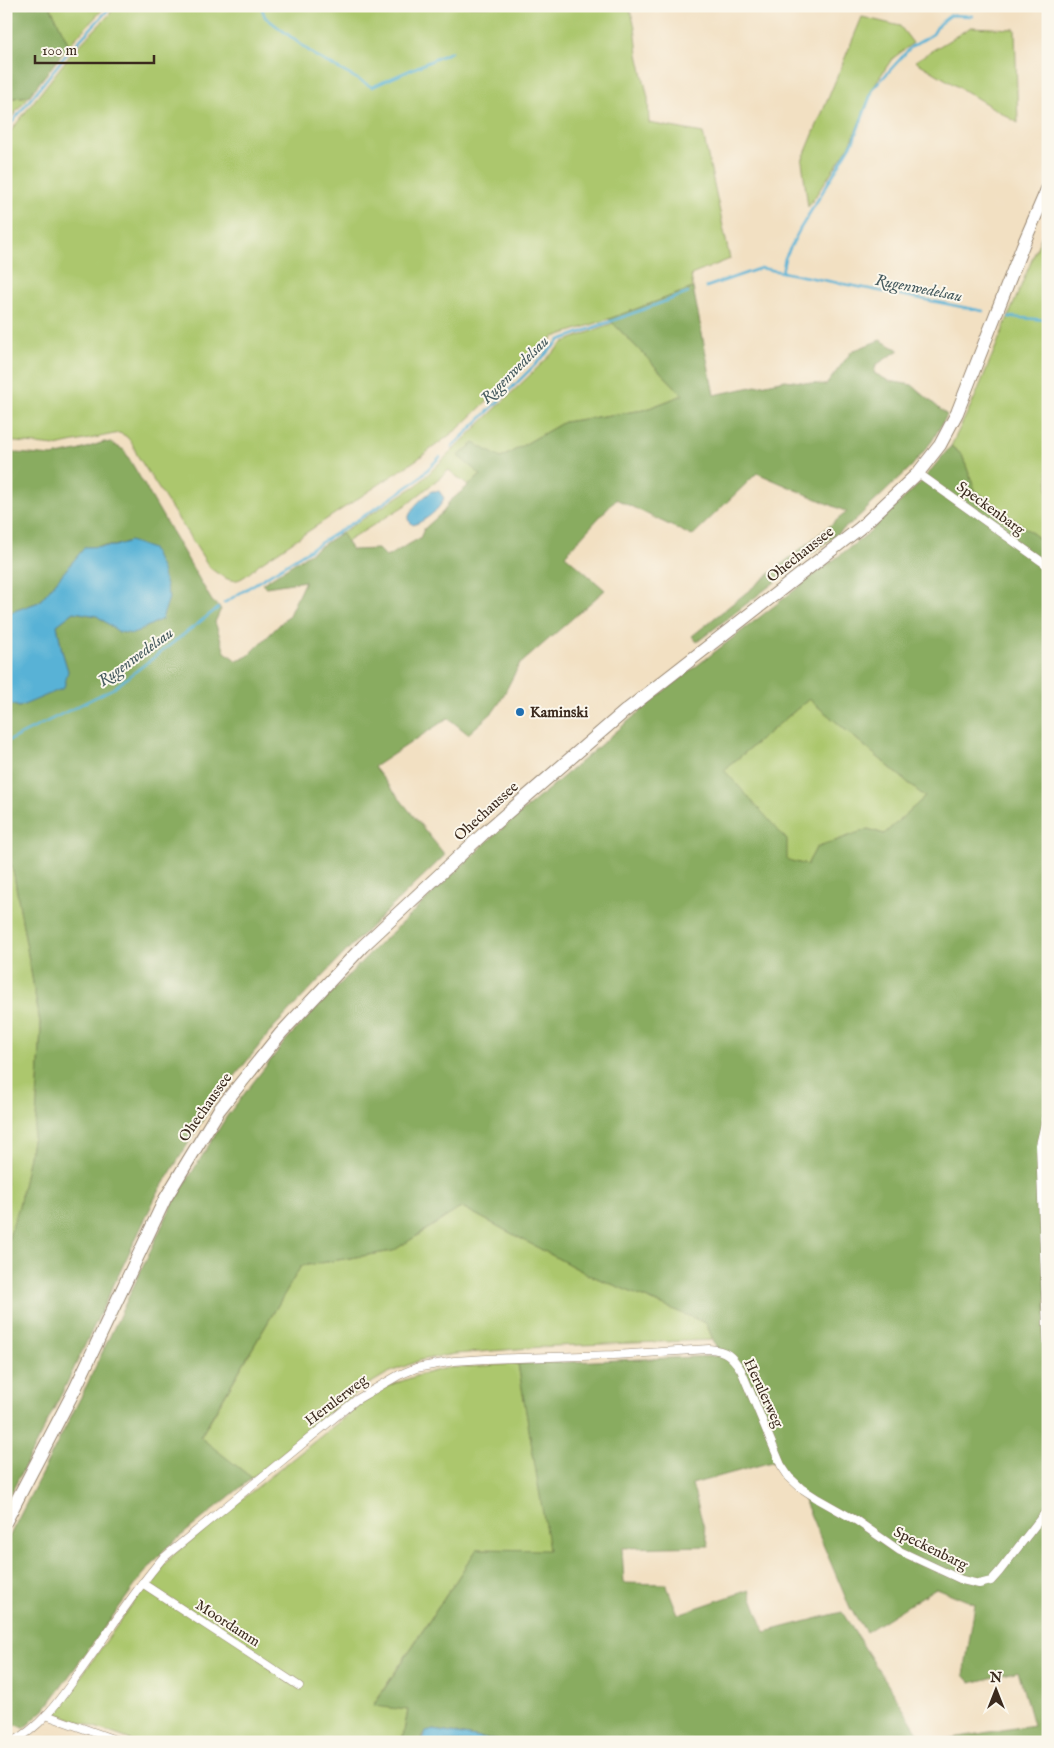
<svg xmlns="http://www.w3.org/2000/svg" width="1054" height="1748" viewBox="0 0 1054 1748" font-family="'IM FELL English',serif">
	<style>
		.green { fill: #acc76d; stroke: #747846 }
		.forest { fill: #89ac60; stroke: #626b3f; fill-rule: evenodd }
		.water { fill: #58b2d6; stroke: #4a6e7a }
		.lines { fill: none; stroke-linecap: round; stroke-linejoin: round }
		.stream { stroke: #58b2d6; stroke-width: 2.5 }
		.street-casing { stroke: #968570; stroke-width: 9 }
		.primary-casing { stroke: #968570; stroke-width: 14 }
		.street { stroke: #fff; stroke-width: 8 }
		.primary { stroke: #fff; stroke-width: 12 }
		.poi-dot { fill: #1f6fb2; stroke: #fbf7ec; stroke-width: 2 }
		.labels { text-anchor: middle; stroke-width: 4; stroke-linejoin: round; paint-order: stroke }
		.street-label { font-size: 15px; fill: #3b2a1e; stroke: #fbf7ec }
		.poi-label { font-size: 15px; font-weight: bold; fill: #3b2a1e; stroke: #fbf7ec; text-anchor: start }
		.water-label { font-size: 16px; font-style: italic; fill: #455a5e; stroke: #fbf7ec }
	</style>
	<rect width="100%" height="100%" fill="#fbf7ec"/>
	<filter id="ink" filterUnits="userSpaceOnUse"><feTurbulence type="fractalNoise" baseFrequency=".02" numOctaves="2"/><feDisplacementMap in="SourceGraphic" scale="10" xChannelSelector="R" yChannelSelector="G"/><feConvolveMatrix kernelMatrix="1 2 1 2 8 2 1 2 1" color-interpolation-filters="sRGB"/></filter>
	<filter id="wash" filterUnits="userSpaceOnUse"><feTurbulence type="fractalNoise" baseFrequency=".0096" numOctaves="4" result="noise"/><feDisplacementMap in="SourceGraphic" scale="20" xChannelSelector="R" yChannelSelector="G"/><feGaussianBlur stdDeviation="1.12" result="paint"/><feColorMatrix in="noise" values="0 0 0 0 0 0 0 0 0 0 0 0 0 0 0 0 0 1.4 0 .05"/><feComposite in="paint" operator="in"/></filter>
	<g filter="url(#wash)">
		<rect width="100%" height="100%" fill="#f2e0c2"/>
		<!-- green -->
		<g class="green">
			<path d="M50,6H106L69,45Z"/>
			<path d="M113,6H629L635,27L638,54L648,98L649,123L703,133L730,259L691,275L693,288L609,319L554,337L459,428L419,458L259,564C238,584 234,586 210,568L137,455C133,445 130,436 119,433L55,446L6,441V137L71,54L110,14Z"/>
			<path d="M862,17L900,26L913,43L892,59L877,81L850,145L808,207L802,161Z"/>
			<path d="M971,27L1015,29L1018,123L915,61Z"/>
			<path d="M29,96L6,124V125V99Z"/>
			<path d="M1048,221V545L975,490L962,455L951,446L975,397Z"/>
			<path d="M613,323L683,395L644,410L564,422L501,458L468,486L449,470L409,503L346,542L341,533L417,485L564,342Z"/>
			<path d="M809,699L925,797L884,834L868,829L816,848L807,865L787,860L724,770Z"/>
			<path d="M6,848L14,875L41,1028L36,1121L19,1206L6,1246Z"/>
			<path d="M462,1207L587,1274L706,1323L713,1340L554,1346L455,1354L421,1360L388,1373L361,1389L252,1478L200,1438L301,1266L393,1251Z"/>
			<path d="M518,1364L550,1551L477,1549L373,1705L408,1710L402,1742H137L55,1713L148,1582L175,1553L380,1389L416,1376L446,1368Z"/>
		</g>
		<!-- forest -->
		<g class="forest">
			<path d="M6,6H50L69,45L29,96L6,99Z"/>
			<path d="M693,288L714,395L785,380L826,385L852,351L880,340L899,350L876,365L874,373L889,381L912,385L947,415L932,441L911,467L854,521L697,642L692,636L847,512L757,473L692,536L616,499L565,555L605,590L519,665L500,702L493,712L468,734L448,718L374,767L445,855L357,940L274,1027L212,1105L157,1194L66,1385L6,1503V1246L19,1206L36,1121L41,1028L14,875L6,848V702L19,707L68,671L62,651L57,625L74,612L97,616L119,632L130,541L115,546H100L76,558L39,602L6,614V452L52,456L77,451L104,442L111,443L124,450L212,601L221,609L215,622L225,652L237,661L248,656L289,615L305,581L266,587L262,584L341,533L352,550L378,549L386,557L420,538L424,529L444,511L449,502L481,475L458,456L474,443L501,458L564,422L644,410L683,395L609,319Z"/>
			<path d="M951,446L962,455L975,490L1048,545V1140L1040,1145L1048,1357V1742H928L1033,1725L1018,1671L971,1683L964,1675L975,1604L936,1588L866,1632L850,1608L802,1495L775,1461L692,1484L709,1546L622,1548L624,1583L666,1584L678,1614L749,1590L765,1632L842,1612L924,1742H504L434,1730L423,1735L422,1742H402L408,1710L373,1706L477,1549L549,1550L518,1364L720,1356L706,1323L587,1274L462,1207L393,1251L301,1266L200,1437L252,1478L165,1549L142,1576L45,1709L24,1728L6,1721V1543L83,1393L173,1203L227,1116L287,1039L370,953L489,840L659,695L866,535L921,482ZM809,699L925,797L884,834L868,829L816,848L807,865L787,860V840L724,770Z"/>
		</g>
		<!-- water -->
		<g class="water">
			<path d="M432,491H439L444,498C440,510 425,521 413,525L408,520C411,506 422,499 432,491Z"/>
			<path d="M130,541L152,549L162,570L169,598L162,619L133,634L119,632L97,616L74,612L57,625L62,651L68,671L64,688L19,707L6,702V614L39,602L85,547L115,546Z"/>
			<path d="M434,1730L504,1742H422L426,1732Z"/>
		</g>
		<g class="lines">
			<!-- stream -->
			<g class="stream">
				<path d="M261,6L265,17L317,57L372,87L451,52"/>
				<path d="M6,130L65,56L108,10"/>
				<path d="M782,272L785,258L800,229L853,142L873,89L911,47L933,34L939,24L951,15L972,16"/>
				<path d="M706,287L761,268L983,311"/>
				<path d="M1009,317L1048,320"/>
				<path d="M452,447L560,340L688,293"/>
				<path d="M224,603L378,507L416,481L440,457"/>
				<path d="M6,742L114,688L218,608"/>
			</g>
		</g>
	</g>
	<g filter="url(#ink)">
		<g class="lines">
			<!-- street casing -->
			<g class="street-casing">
				<g id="street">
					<path d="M918,473L1048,566"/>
					<path d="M1046,1119L1040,1145L1048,1357"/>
					<path d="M142,1583L299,1686"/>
					<path d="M46,1715L121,1742"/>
					<path d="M12,1742C40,1728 58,1702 76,1677C105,1638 130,1596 162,1559L356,1400L399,1375L416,1368L454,1361L486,1359L614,1355L709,1349C726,1350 732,1356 741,1370L781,1465L789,1477L801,1488L818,1499L857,1521L900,1551L962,1580L979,1584L991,1581L999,1572L1048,1509"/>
				</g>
			</g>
			<!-- primary casing -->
			<g class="primary-casing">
				<path id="primary" d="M6,1521L75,1389L165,1199L219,1110L281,1033L363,946L483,834L624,712L860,528L918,473L940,445L957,413L1023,245L1048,187"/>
			</g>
			<!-- street -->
			<use href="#street" class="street"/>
			<!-- primary -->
			<use href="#primary" class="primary"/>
		</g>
	</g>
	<!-- markers -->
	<circle class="poi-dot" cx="520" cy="712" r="5"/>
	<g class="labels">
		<!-- street labels -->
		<g class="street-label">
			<text transform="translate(991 508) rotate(36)" y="5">Speckenbarg</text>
			<text transform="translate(800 554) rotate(-38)" y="5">Ohechaussee</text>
			<text transform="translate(486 811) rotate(-42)" y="5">Ohechaussee</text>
			<text transform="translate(205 1107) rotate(-55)" y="5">Ohechaussee</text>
			<text transform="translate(764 1393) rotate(65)" y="5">Herulerweg</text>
			<text transform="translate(336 1400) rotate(-37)" y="5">Herulerweg</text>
			<text transform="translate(931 1548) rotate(26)" y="5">Speckenbarg</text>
			<text transform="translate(228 1623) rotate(33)" y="5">Moordamm</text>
		</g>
		<!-- poi labels -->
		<g class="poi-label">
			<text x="530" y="717">Kaminski</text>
		</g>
		<!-- water labels -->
		<g class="water-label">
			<text transform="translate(919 287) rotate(11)" y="6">Rugenwedelsau</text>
			<text transform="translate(514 369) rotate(-45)" y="6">Rugenwedelsau</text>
			<text transform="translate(135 656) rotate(-36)" y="6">Rugenwedelsau</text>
		</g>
	</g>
	<!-- margin -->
	<rect width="1054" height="1748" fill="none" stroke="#fbf7ec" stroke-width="25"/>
	<!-- north arrow -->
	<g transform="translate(996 1690)" stroke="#fbf7ec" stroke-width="4" paint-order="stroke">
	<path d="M0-4L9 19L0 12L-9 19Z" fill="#3b2a1e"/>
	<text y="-8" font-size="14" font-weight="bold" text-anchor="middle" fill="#3b2a1e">N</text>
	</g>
	<!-- scale -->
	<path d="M35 55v8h119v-8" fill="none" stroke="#3b2a1e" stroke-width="2.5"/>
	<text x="42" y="55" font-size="15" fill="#3b2a1e" stroke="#fbf7ec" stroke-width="4" paint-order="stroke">100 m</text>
</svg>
